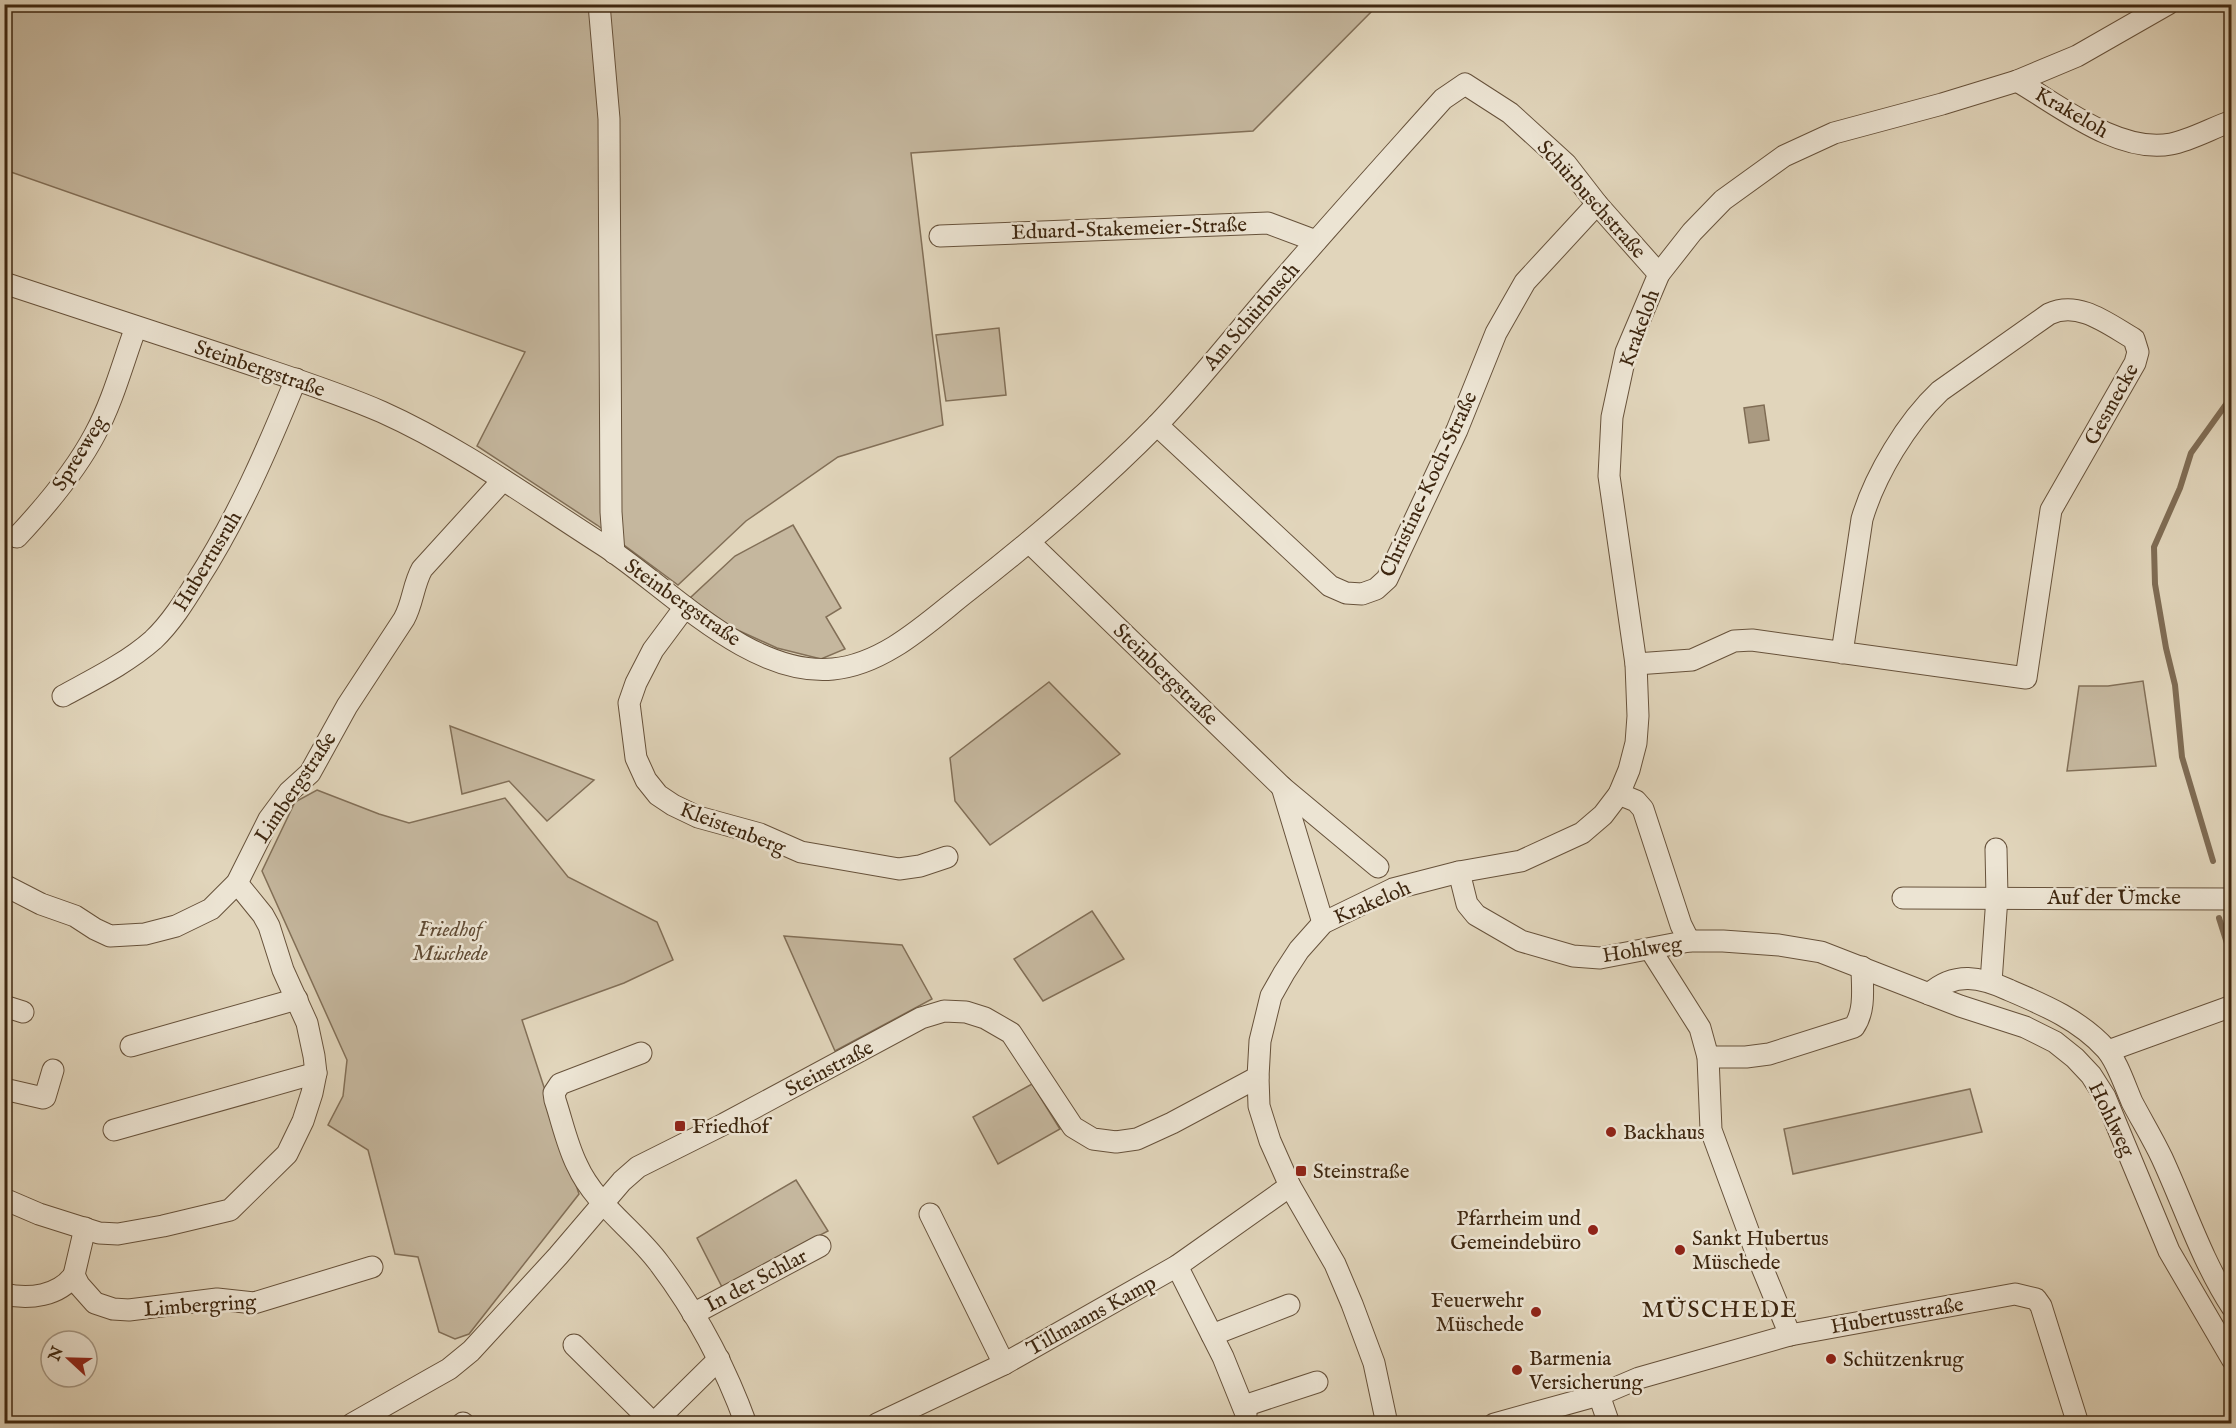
<svg xmlns="http://www.w3.org/2000/svg" width="2236" height="1428" viewBox="0 0 2236 1428" font-family="'IM FELL English',serif">
	<style>
		.green { fill: #c5b79e; stroke: #826f57; stroke-width: 1.5 }
		.water { fill: #aa9a81; stroke: #7f6c54; stroke-width: 1.5 }
		.lines { fill: none; stroke-linecap: round; stroke-linejoin: round }
		.stream { stroke: #7f6c54; stroke-width: 6 }
		.minor-casing { stroke: #67523b; stroke-width: 23 }
		.minor { stroke: #ece4d3; stroke-width: 21 }
		.poi-dot { fill: #8f2418; stroke: #ece4d3; stroke-width: 2 }
		.labels { text-anchor: middle; stroke-width: 5; stroke-linejoin: round; paint-order: stroke }
		.street-label { font-size: 21px; fill: #3e2710; stroke: #ece4d3 }
		.park-label { font-size: 21px; font-style: italic; fill: #604b34; stroke: #ece4d3 }
		.poi-label { font-size: 21px; fill: #3e2710; stroke: #ece4d3; text-anchor: start }
		.quarter-label { font-size: 24px; letter-spacing: 1.5px; fill: #3e2710; stroke: #ece4d3 }
	</style>
	<rect width="100%" height="100%" fill="#e1d5bb"/>
	<filter id="stains"><feTurbulence type="fractalNoise" baseFrequency=".00333" numOctaves="4"/><feColorMatrix values="0 0 0 0 .2 0 0 0 0 .09 0 0 0 0 .02 0 0 0 .5 -.17"/></filter>
	<radialGradient id="worn" r=".72"><stop offset=".6" stop-color="#630" stop-opacity="0"/><stop offset="1" stop-color="#630" stop-opacity=".3"/></radialGradient>
	<!-- green -->
	<g class="green">
		<path d="M4,5H1378L1253,131L911,153L943,425L838,457L746,521L678,585L597,525L477,446L525,352L5,170Z"/>
		<path d="M999,328L1006,395L946,401L936,335Z"/>
		<path d="M793,525L841,608L826,617L845,649L821,659L777,648L733,628L690,598L735,556Z"/>
		<path d="M2143,681L2156,766L2067,771L2079,686H2108Z"/>
		<path d="M1049,682L1120,754L990,845L955,801L950,758Z"/>
		<path d="M450,726L594,780L547,821L509,781L462,794Z"/>
		<path d="M317,790L379,814L409,823L505,798L568,877L657,922L673,960L624,983L522,1020L579,1194L469,1334L455,1339L439,1332L418,1257L395,1254L368,1150L328,1125L343,1096L347,1060L262,871L295,802Z"/>
		<path d="M1092,911L1124,959L1043,1001L1014,959Z"/>
		<path d="M784,936L902,945L932,999L835,1051Z"/>
		<path d="M1032,1084L1060,1129L998,1164L973,1117Z"/>
		<path d="M1970,1089L1982,1132L1793,1174L1784,1129Z"/>
		<path d="M796,1180L828,1231L722,1287L697,1238Z"/>
	</g>
	<!-- water -->
	<path class="water" d="M1764,405L1769,440L1749,443L1744,408Z"/>
	<g class="lines">
		<!-- stream -->
		<g class="stream">
			<path d="M2213,861L2182,757L2175,685L2166,648L2155,584L2154,547L2180,488L2191,453L2232,396"/>
			<path d="M2219,918L2232,959"/>
		</g>
		<!-- minor casing -->
		<g class="minor-casing">
			<g id="minor">
				<path d="M599,4L609,119L611,512L614,553"/>
				<path d="M2017,81C2060,106 2119,154 2171,144C2191,140 2212,128 2232,121"/>
				<path d="M940,236L1268,223L1316,241"/>
				<path d="M4,283C80,308 156,333 232,358C282,375 334,391 382,412C460,447 531,499 603,545C668,587 749,677 833,669C886,664 929,621 969,590C1034,539 1098,485 1156,426C1195,386 1230,341 1266,299C1324,231 1384,165 1443,99L1465,84L1510,113L1566,164L1597,204L1659,274"/>
				<path d="M1157,425L1330,586L1346,593L1362,594L1376,589L1387,579L1457,430L1496,333L1525,282L1597,204"/>
				<path d="M17,537C46,506 75,472 95,434C113,401 123,362 136,327"/>
				<path d="M1029,542L1282,787L1378,867"/>
				<path d="M685,607L653,650L636,683L629,703L636,758L646,780L658,795L673,805L698,817L760,834L801,852L899,869L920,866L947,857"/>
				<path d="M1636,664L1692,660L1734,641L1752,640L2026,678L2051,510L2135,363L2138,352L2134,339C2108,324 2079,300 2049,314L1940,391C1907,422 1875,475 1862,519L1842,653"/>
				<path d="M63,696C94,679 127,663 153,640C171,623 184,602 197,581C238,517 267,450 296,379"/>
				<path d="M1282,787L1323,923"/>
				<path d="M1619,794L1636,801L1643,809L1681,925L1689,941"/>
				<path d="M1459,872L1467,904L1476,915L1521,941L1573,956L1600,958L1689,941H1723L1779,945L1821,952L1960,1006L2025,1027L2055,1042L2075,1058L2091,1075L2105,1097L2169,1251L2232,1359"/>
				<path d="M4,885L41,904L75,916L95,929L110,936L145,934L176,926L211,909L237,883L269,819L289,792L310,773L347,706L404,619C413,603 413,585 422,569L503,480"/>
				<path d="M1903,898L2232,899"/>
				<path d="M1650,949L1700,1028L1708,1057L1711,1130L1757,1255L1790,1335"/>
				<path d="M1991,982L1997,897L1996,849"/>
				<path d="M1929,994C1955,971 1981,977 2009,990C2044,1005 2080,1020 2106,1049C2117,1061 2125,1086 2132,1102C2142,1121 2153,1139 2162,1158C2185,1208 2202,1261 2232,1307"/>
				<path d="M4,1006L23,1012"/>
				<path d="M131,1046L297,999"/>
				<path d="M2108,1051L2232,1006"/>
				<path d="M641,1053L560,1084L554,1093L555,1100C562,1121 567,1145 577,1165C595,1205 634,1229 659,1263C696,1312 725,1366 746,1424"/>
				<path d="M1708,1057H1746L1769,1054L1854,1027C1866,1010 1862,986 1862,967"/>
				<path d="M4,1089L43,1098L45,1097L53,1070"/>
				<path d="M114,1130L316,1073"/>
				<path d="M4,1199L39,1214L99,1233L118,1234L163,1226L230,1210L287,1154L303,1121L312,1093L316,1073L314,1056L307,1023L283,970L269,926L263,915L237,883"/>
				<path d="M930,1214L1004,1364"/>
				<path d="M1177,1266L1223,1357L1246,1414"/>
				<path d="M74,1275L85,1228"/>
				<path d="M4,1294C29,1300 59,1296 74,1275L79,1285L95,1303L113,1309L129,1310L217,1299L254,1303L372,1267"/>
				<path d="M693,1314L820,1246"/>
				<path d="M1212,1335L1289,1305"/>
				<path d="M574,1345L653,1423"/>
				<path d="M1599,1395L1609,1424"/>
				<path d="M1244,1406L1317,1382"/>
				<path d="M352,1424L433,1378L449,1369L471,1351L558,1256L622,1181L638,1167L724,1124L921,1018L944,1011L966,1012L985,1018L1011,1033L1073,1127L1093,1139L1116,1142L1137,1139L1172,1123L1258,1077"/>
				<path d="M463,1424V1423"/>
				<path d="M653,1424L719,1359"/>
				<path d="M877,1424L1004,1364L1177,1266L1290,1186"/>
				<path d="M1387,1424L1374,1363L1352,1304L1335,1264L1290,1186L1270,1141L1259,1106L1258,1077L1260,1041L1271,996L1284,973L1299,950L1323,923L1393,889L1459,872L1521,861L1582,833L1603,815L1619,794L1629,770L1636,743L1638,716L1636,664L1609,476L1612,417L1626,352L1659,274L1692,232L1723,200L1784,156L1834,133L1942,104L2017,81L2077,56L2168,4"/>
				<path d="M1494,1424L1599,1395L1639,1378L1790,1335L2015,1294L2036,1299L2041,1306L2078,1424"/>
			</g>
		</g>
		<!-- minor -->
		<use href="#minor" class="minor"/>
	</g>
	<!-- markers -->
	<g class="poi-dot">
		<rect x="674" y="1120" width="12" height="12" rx="3"/>
		<circle cx="1611" cy="1132" r="6"/>
		<rect x="1295" y="1165" width="12" height="12" rx="3"/>
		<circle cx="1593" cy="1230" r="6"/>
		<circle cx="1680" cy="1250" r="6"/>
		<circle cx="1536" cy="1312" r="6"/>
		<circle cx="1831" cy="1359" r="6"/>
		<circle cx="1517" cy="1370" r="6"/>
	</g>
	<g class="labels">
		<!-- street labels -->
		<g class="street-label">
			<text transform="translate(2072 112) rotate(30)" y="7">Krakeloh</text>
			<text transform="translate(1592 199) rotate(48)" y="7">Schürbuschstraße</text>
			<text transform="translate(1129 228) rotate(-2)" y="7">Eduard-Stakemeier-Straße</text>
			<text transform="translate(1251 316) rotate(-49)" y="7">Am Schürbusch</text>
			<text transform="translate(1639 328) rotate(-70)" y="7">Krakeloh</text>
			<text transform="translate(260 368) rotate(19)" y="7">Steinbergstraße</text>
			<text transform="translate(2111 404) rotate(-61)" y="7">Gesmecke</text>
			<text transform="translate(79 453) rotate(-58)" y="7">Spreeweg</text>
			<text transform="translate(1428 484) rotate(-65)" y="7">Christine-Koch-Straße</text>
			<text transform="translate(207 561) rotate(-59)" y="7">Hubertusruh</text>
			<text transform="translate(683 602) rotate(35)" y="7">Steinbergstraße</text>
			<text transform="translate(1166 674) rotate(44)" y="7">Steinbergstraße</text>
			<text transform="translate(295 787) rotate(-56)" y="7">Limbergstraße</text>
			<text transform="translate(733 828) rotate(21)" y="7">Kleistenberg</text>
			<text x="2114" y="904">Auf der Ümcke</text>
			<text transform="translate(1372 902) rotate(-23)" y="7">Krakeloh</text>
			<text transform="translate(1642 949) rotate(-9)" y="7">Hohlweg</text>
			<text transform="translate(829 1068) rotate(-28)" y="7">Steinstraße</text>
			<text transform="translate(2112 1119) rotate(64)" y="7">Hohlweg</text>
			<text transform="translate(756 1280) rotate(-28)" y="7">In der Schlar</text>
			<text transform="translate(200 1305) rotate(-4)" y="7">Limbergring</text>
			<text transform="translate(1091 1315) rotate(-29)" y="7">Tillmanns Kamp</text>
			<text transform="translate(1897 1315) rotate(-10)" y="7">Hubertusstraße</text>
		</g>
		<!-- park labels -->
		<g class="park-label">
			<text x="450" y="936">Friedhof<tspan x="450" dy="24">Müschede</tspan></text>
		</g>
		<!-- poi labels -->
		<g class="poi-label">
			<text x="692" y="1133">Friedhof</text>
			<text x="1623" y="1139">Backhaus</text>
			<text x="1313" y="1178">Steinstraße</text>
			<text x="1581" y="1225" text-anchor="end">Pfarrheim und<tspan x="1581" dy="24">Gemeindebüro</tspan></text>
			<text x="1692" y="1245">Sankt Hubertus<tspan x="1692" dy="24">Müschede</tspan></text>
			<text x="1524" y="1307" text-anchor="end">Feuerwehr<tspan x="1524" dy="24">Müschede</tspan></text>
			<text x="1529" y="1365">Barmenia<tspan x="1529" dy="24">Versicherung</tspan></text>
			<text x="1843" y="1366">Schützenkrug</text>
		</g>
		<!-- quarter labels -->
		<g class="quarter-label">
			<text x="1720" y="1317">MÜSCHEDE</text>
		</g>
	</g>
	<!-- margin -->
	<rect width="2236" height="1428" fill="none" stroke="#e1d5bb" stroke-width="24"/>
	<rect x="6" y="6" width="2224" height="1416" fill="none" stroke="#3e2710" stroke-width="3"/>
	<rect x="12" y="12" width="2212" height="1404" fill="none" stroke="#3e2710" stroke-width="1.5"/>
	<!-- north arrow -->
	<g transform="translate(69 1359) rotate(292)"><circle r="28" fill="#ece4d3" stroke="#a69885" stroke-width="1.5"/>
	<path d="M0-4.5L10 22L0 15L-10 22Z" fill="#8f2418"/>
	<text y="-9" font-size="16" font-weight="bold" text-anchor="middle" fill="#3e2710">N</text>
	</g>
	<rect width="100%" height="100%" filter="url(#stains)"/>
	<rect width="100%" height="100%" fill="url(#worn)"/>
</svg>
